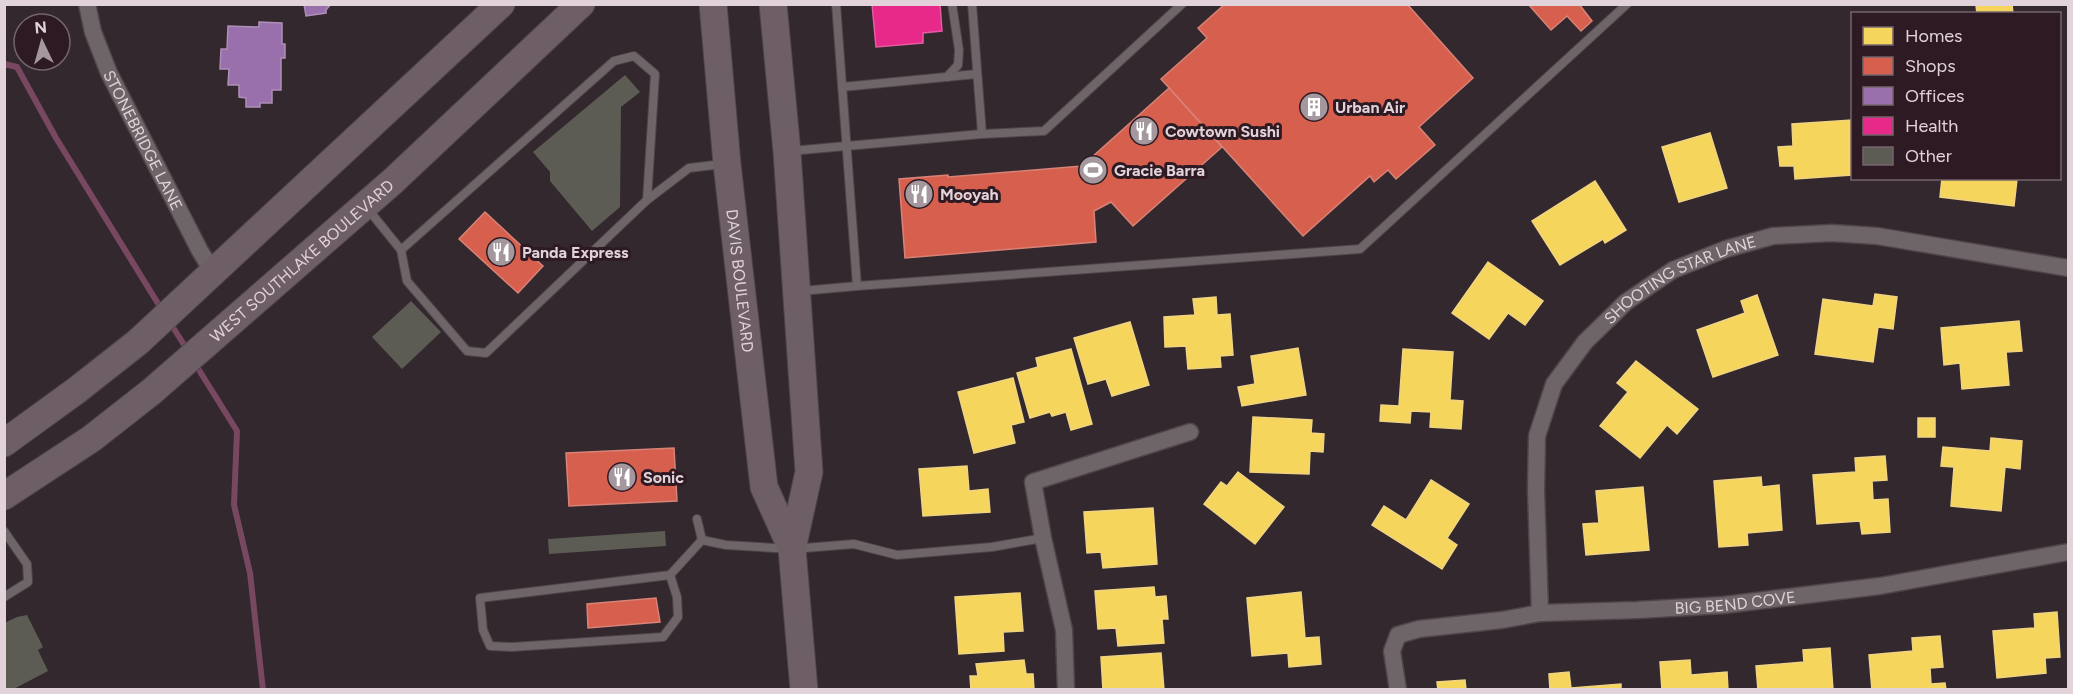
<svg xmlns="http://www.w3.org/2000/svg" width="2073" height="694" viewBox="0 0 2073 694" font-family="Figtree,sans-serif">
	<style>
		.homes { fill: #f6d55c; stroke: #f0d482; stroke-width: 1.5 }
		.shops { fill: #d6604d; stroke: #d98277; stroke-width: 1.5 }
		.offices { fill: #9970ab; stroke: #af8eb9; stroke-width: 1.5 }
		.health { fill: #e7298a; stroke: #e55ca2; stroke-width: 1.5 }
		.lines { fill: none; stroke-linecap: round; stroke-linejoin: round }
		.stream { stroke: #784760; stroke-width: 6 }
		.building { fill: #5c5b54 }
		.lane-casing { stroke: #4e4449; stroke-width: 10 }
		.street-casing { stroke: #4e4449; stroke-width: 19 }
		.primary-casing { stroke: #4e4449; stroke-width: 29 }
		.lane { stroke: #6e6569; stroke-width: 8 }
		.street { stroke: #6e6569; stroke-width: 16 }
		.primary { stroke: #6e5f66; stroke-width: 27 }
		.labels { text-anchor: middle; stroke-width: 6; stroke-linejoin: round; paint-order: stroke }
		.poi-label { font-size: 16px; font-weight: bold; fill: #e1d3d9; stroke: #2d1a23; text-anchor: start }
		.street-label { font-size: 16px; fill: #e1d3d9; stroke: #2d1a23 }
	</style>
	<rect width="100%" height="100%" fill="#32282d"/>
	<!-- homes -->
	<g class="homes">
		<path d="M2012,4L2013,14H1977L1976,5Z"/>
		<path d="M1852,120V175L1795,179L1794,166H1780L1778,147L1793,146L1792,124Z"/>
		<path d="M1710,133L1727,188L1679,202L1662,147Z"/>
		<path d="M1942,178L2017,179L2014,206L1940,197Z"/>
		<path d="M1595,181L1626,230L1605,243L1603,239L1560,265L1532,221Z"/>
		<path d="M1488,262L1543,301L1525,325L1508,313L1489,339L1452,313Z"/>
		<path d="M1875,294L1897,297L1893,329L1878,327L1873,362L1815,354L1823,299L1873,306Z"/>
		<path d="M1757,295L1778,355L1713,377L1697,330L1745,313L1741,301Z"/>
		<path d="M1216,297L1217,315L1230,314L1233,355L1220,356L1221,367L1188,369L1186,346L1165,347L1164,317L1195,315L1193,299Z"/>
		<path d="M2019,321L2022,351L2006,352L2009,385L1962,389L1960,363L1944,365L1941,328Z"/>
		<path d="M1130,322L1149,385L1112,396L1106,379L1088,384L1074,338Z"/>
		<path d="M1298,348L1306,395L1242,406L1238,387L1255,384L1251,356Z"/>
		<path d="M1071,349L1092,424L1071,430L1066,412L1052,416L1050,412L1030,418L1017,373L1038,367L1036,358Z"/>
		<path d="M1403,349L1453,352L1450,400L1463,401L1461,429L1430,427L1431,412L1411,411L1410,423L1380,421L1381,405L1399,406Z"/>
		<path d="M1636,361L1698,409L1677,434L1667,425L1640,458L1600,426L1628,392L1617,383Z"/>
		<path d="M1013,378L1024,422L1011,425L1015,443L974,453L958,392Z"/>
		<path d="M1253,417L1312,420L1311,433L1324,434L1323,452L1310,451L1309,474L1250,472Z"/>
		<rect x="1918" y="418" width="17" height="19"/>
		<path d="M1991,438L2022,441L2020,469L2005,467L2001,511L1951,506L1954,467L1941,466L1943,447L1990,451Z"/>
		<path d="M1885,456L1887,480L1872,481L1873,500L1888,499L1890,532L1862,534L1860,521L1817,524L1813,475L1856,472L1855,458Z"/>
		<path d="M967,466L969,491L988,489L990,512L923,516L919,469Z"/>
		<path d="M1238,472L1284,507L1255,544L1204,504L1221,482L1227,486Z"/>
		<path d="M1761,477L1762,487L1779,485L1782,530L1747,533L1748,545L1719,547L1714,481Z"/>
		<path d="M1431,480L1469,504L1447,538L1457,545L1442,569L1372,525L1384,506L1406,520Z"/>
		<path d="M1643,487L1649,550L1586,555L1583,524L1599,523L1596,491Z"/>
		<path d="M1153,508L1157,564L1103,568L1101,552L1087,553L1084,512Z"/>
		<path d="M1154,587L1155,597L1166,596L1168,619H1162L1164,643L1118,646L1116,628L1098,629L1095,591Z"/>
		<path d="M1301,592L1305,638L1319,637L1321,664L1289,667L1288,653L1252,656L1247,598Z"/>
		<path d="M1020,593L1023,631L1003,632L1004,651L959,654L955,597Z"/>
		<path d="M2057,612L2060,657L2045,658L2046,673L1997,678L1993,631L2035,628L2034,614Z"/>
		<path d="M1940,636L1943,667L1930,668L1931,684L1945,683L1946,690H1872L1869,655L1913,651L1912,638Z"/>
		<path d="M1830,648L1833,690H1758L1756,666L1804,662L1803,650Z"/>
		<path d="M1161,653L1164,690H1103L1101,657Z"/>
		<path d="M1024,660L1026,674H1033L1034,690H971L970,676H978L976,664Z"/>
		<path d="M1690,660L1691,675L1727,672L1728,690H1662L1660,662Z"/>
		<path d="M1569,672L1571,688L1621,684V690H1550L1549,674Z"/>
		<path d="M1465,680L1466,690H1438L1437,682Z"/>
	</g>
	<!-- shops -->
	<g class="shops">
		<path d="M1225,4H1407L1473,78L1419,127L1435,145L1396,179L1388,170L1374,182L1370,176L1303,236L1161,79L1207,38L1198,28Z"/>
		<path d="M1528,4H1579L1592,21L1581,31L1567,16L1551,30Z"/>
		<path d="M1169,88L1222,147L1133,226L1111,202L1094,211L1096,242L905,258L899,179L948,175V177L1082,166Z"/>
		<path d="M485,212L543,266L518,293L459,239Z"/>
		<path d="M674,448L677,501L569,506L566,453Z"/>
		<path d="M656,598L660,622L588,628L587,604Z"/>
	</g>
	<!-- offices -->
	<g class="offices">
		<path d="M304,4H331L326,10V13L306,16Z"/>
		<path d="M259,22L282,23V44H285V58H281V90H272V103H260V107H246V98L239,97V85H228L229,69H220L221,49H227L228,26L259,27Z"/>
	</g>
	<!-- health -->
	<path class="health" d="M872,4H940L942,31L923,33V43L876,47Z"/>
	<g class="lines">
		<!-- stream -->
		<g class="stream">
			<path d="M4,64L17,67L56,138L162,310"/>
			<path d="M169,321L188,351"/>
			<path d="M194,362L237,431L234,505L250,573L263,690"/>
		</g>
	</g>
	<!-- building -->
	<g class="building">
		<path d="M625,75L640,92L621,107L620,207L592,231L550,181V172L533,152Z"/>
		<path d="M411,301L441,332L402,369L372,337Z"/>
		<path d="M665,531L666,546L549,554L548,539Z"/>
		<path d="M27,615L43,647L38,650L48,671L12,690H4V623L17,617Z"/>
	</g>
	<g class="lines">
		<!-- lane casing -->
		<g class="lane-casing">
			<g id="lane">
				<path d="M836,4L857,286L1360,249L1627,4"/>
				<path d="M972,4L982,134"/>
				<path d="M947,77L958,65L959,50L952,4"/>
				<path d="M842,87L977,74"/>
				<path d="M790,151L982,134L1044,131L1182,4"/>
				<path d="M367,208L401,250L407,281L467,351L486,353L647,200L689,168L723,164"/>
				<path d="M401,250L614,61L634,56L655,74L647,200"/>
				<path d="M801,291L857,286"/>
				<path d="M697,519L702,540L726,545L792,549L854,544L897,555L992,547L1043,538"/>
				<path d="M4,531L27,564L28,582L4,597"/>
				<path d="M670,575L677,597L678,617L663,637L512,647L490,646L483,630L480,598L670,575L702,540"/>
			</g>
		</g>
		<!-- street casing -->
		<g class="street-casing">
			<g id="street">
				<path id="s1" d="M87,4L93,32L109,73L200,251L213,272"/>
				<path id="s2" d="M1540,613L1536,490L1537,436L1554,384L1585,342L1626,302L1673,270L1726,249L1773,236L1832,233L1877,236L2068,268"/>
				<path d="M1066,690L1064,630L1043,538L1033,482L1190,432"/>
				<path id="s3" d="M1398,690L1392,651L1398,635L1419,629L1502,620L1540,613L1637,610L1724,605L1880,586L2068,552"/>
			</g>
		</g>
		<!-- primary casing -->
		<g class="primary-casing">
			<g id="primary">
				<path id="s4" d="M713,4L727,164L764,487L792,549"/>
				<path d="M773,4L787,152L809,472L792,549L804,690"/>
				<path d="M4,443L77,390L138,342L501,4"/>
				<path id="s5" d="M4,496L91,439L151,392L393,181L581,4"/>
			</g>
		</g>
		<!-- lane -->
		<use href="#lane" class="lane"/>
		<!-- street -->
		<use href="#street" class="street"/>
		<!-- primary -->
		<use href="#primary" class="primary"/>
	</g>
	<!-- icons -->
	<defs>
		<g id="building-disc" transform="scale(1.5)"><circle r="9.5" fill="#a4979d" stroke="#2d1a23"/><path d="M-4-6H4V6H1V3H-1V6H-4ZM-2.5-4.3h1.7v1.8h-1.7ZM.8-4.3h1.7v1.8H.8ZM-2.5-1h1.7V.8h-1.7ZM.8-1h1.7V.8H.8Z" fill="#fff"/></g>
		<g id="restaurant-disc" transform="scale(1.5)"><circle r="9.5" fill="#a4979d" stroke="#2d1a23"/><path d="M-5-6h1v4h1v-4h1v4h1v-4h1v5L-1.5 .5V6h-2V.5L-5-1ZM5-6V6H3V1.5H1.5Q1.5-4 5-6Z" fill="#fff"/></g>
		<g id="stadium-disc" transform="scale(1.5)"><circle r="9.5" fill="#a4979d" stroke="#2d1a23"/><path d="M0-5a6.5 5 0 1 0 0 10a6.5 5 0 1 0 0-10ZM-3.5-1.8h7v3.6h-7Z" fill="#fff"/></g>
	</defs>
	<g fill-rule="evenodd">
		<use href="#building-disc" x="1314" y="107"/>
		<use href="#restaurant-disc" x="1144" y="131"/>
		<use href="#stadium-disc" x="1093" y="170"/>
		<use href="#restaurant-disc" x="919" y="194"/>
		<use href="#restaurant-disc" x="501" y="252"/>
		<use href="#restaurant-disc" x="622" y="477"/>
	</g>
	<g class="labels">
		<!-- poi labels -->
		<g class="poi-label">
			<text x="1335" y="113">Urban Air</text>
			<text x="1165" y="137">Cowtown Sushi</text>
			<text x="1114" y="176">Gracie Barra</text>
			<text x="940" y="200">Mooyah</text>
			<text x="522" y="258">Panda Express</text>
			<text x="643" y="483">Sonic</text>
		</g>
		<!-- street labels -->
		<g class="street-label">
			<text dy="6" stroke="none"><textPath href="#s1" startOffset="148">STONEBRIDGE LANE</textPath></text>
			<text dy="6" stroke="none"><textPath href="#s5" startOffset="380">WEST SOUTHLAKE BOULEVARD</textPath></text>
			<text dy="6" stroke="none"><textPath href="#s4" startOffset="278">DAVIS BOULEVARD</textPath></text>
			<text dy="6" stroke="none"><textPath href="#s2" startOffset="400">SHOOTING STAR LANE</textPath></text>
			<text dy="6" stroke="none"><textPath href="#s3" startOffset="396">BIG BEND COVE</textPath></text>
		</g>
	</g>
	<!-- border -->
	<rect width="2073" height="694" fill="none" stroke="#e1d3d9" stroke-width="12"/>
	<!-- legend -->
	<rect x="1851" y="12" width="210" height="168" fill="#2d1a23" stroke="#75646c" stroke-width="1.5"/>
	<rect x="1863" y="27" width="30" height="18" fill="#f6d55c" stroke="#75646c" stroke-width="1.5"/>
	<text x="1905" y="42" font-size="18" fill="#e1d3d9">Homes</text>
	<rect x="1863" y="57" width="30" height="18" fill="#d6604d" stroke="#75646c" stroke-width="1.5"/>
	<text x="1905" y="72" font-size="18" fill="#e1d3d9">Shops</text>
	<rect x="1863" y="87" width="30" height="18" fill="#9970ab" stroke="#75646c" stroke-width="1.5"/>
	<text x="1905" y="102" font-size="18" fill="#e1d3d9">Offices</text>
	<rect x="1863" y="117" width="30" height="18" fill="#e7298a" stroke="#75646c" stroke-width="1.5"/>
	<text x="1905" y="132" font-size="18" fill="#e1d3d9">Health</text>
	<rect x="1863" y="147" width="30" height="18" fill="#5c5b54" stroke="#75646c" stroke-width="1.5"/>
	<text x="1905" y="162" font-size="18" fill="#e1d3d9">Other</text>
	<!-- north arrow -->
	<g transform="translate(42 42) rotate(355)"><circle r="28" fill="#2d1a23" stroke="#75646c" stroke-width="1.5"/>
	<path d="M0-4.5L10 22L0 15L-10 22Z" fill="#a4979d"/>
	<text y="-9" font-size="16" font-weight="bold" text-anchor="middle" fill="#e1d3d9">N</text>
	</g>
</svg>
